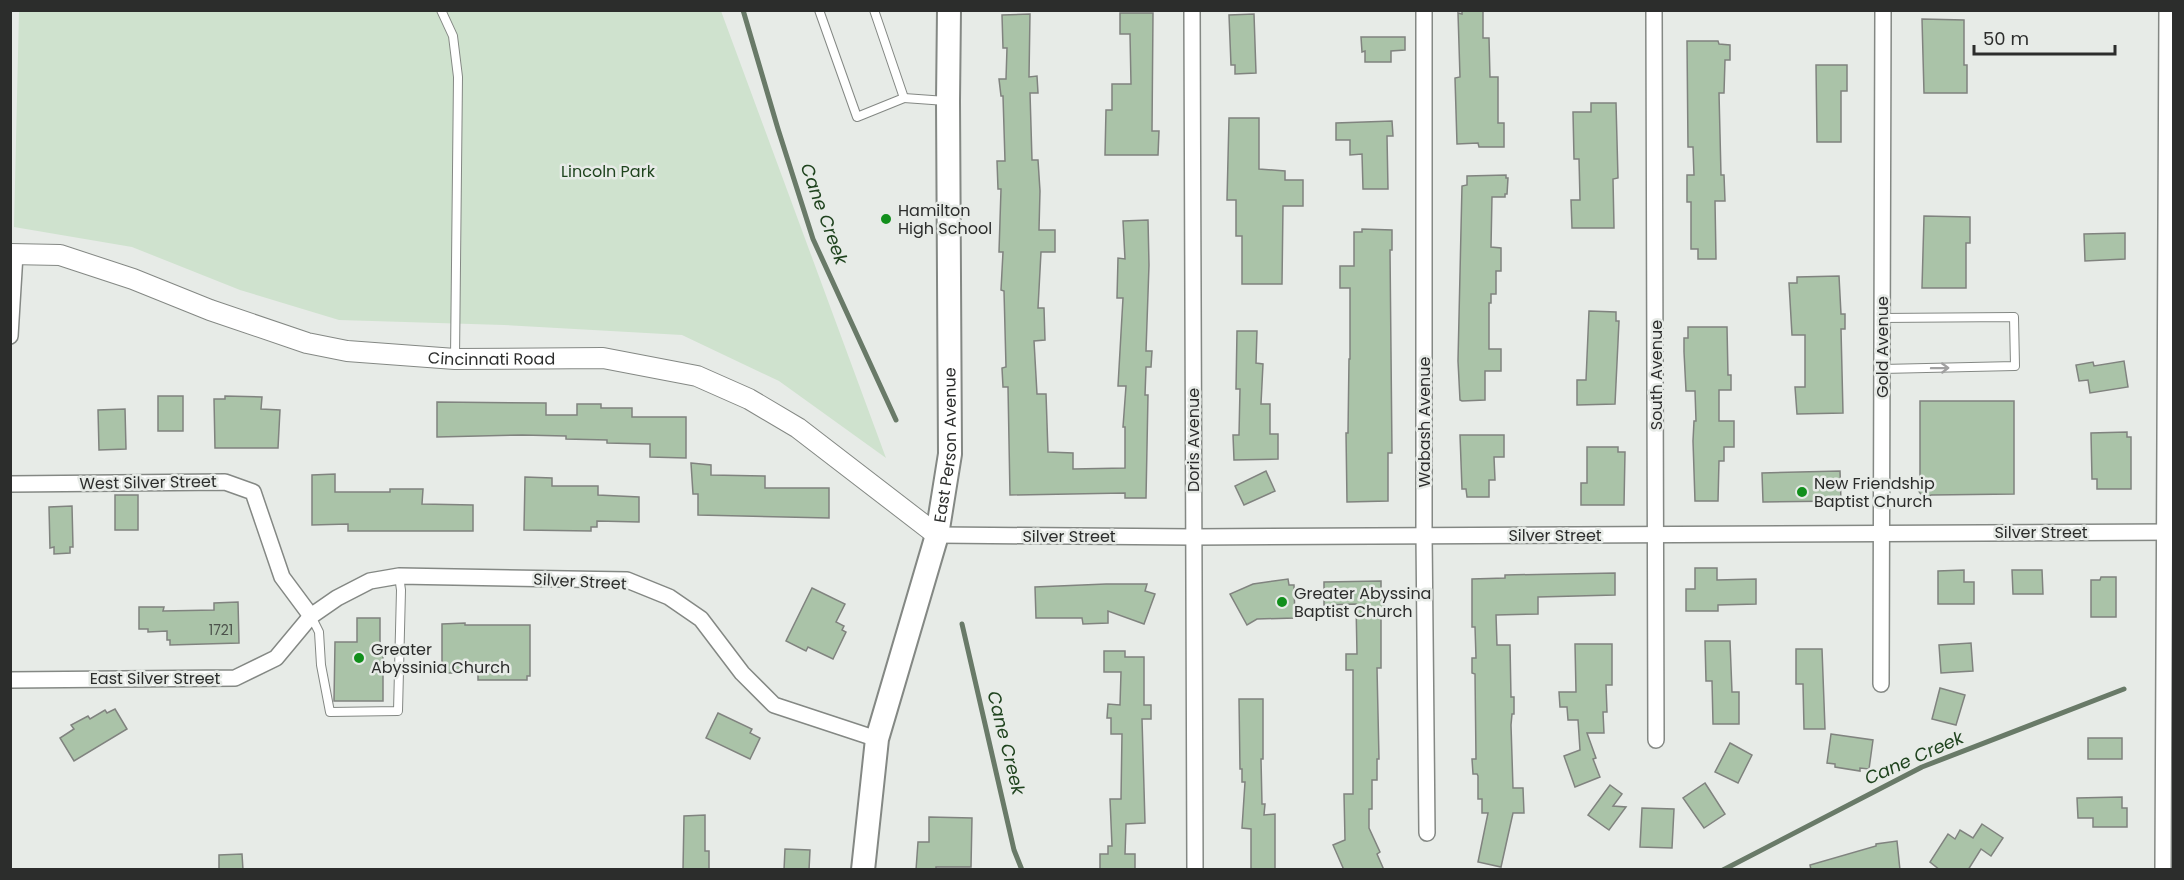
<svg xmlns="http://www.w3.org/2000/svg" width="2184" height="880" viewBox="0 0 2184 880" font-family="Poppins,sans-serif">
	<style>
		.green { fill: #cfe2ce }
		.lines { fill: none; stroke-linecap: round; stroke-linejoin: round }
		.stream { stroke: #697a68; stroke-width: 5 }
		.building { fill: #aac3a8; stroke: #80837f; stroke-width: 1.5 }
		.service-casing { stroke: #848884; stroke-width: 10 }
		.minor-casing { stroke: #848884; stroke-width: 18 }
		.tertiary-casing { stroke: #848884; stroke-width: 22 }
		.secondary-casing { stroke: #848884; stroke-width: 26 }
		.service { stroke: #fff; stroke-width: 8 }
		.minor { stroke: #fff; stroke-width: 15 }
		.tertiary { stroke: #fff; stroke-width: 20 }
		.secondary { stroke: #fff; stroke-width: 22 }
		.oneway { stroke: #a0a0a0 }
		.poi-dot { fill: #128f1c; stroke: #e7ebe7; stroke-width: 2 }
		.labels { text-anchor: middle; stroke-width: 5; stroke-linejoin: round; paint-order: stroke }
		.number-label { font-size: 14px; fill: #4c524b }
		.park-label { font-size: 16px; fill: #1f441e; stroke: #e7ebe7 }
		.poi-label { font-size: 16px; fill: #2c2d2c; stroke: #e7ebe7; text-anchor: start }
		.street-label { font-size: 16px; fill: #2c2d2c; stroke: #e7ebe7 }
		.water-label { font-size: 18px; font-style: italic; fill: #1f431e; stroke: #e7ebe7 }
	</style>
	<rect width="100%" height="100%" fill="#e7ebe7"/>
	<!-- green -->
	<path class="green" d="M19,11H721L886,458L779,381L682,335L504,325L339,320L240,290L132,247L14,227Z"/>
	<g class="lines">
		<!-- stream -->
		<g class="stream">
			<path d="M743,10L778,129L813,239L896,420"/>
			<path d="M962,624L1014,850L1022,870"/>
			<path d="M1723,870L1922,767L2124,689"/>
		</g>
	</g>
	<!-- building -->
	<g class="building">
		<path d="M1462,10H1483V38H1489L1490,77H1498V123H1504V147H1479L1478,143L1457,144L1455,78L1460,77L1458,13L1462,14Z"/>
		<path d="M1120,13H1153L1152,131H1159L1158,155H1105L1106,110H1112V84H1131L1130,34H1120Z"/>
		<path d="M1030,14L1029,77L1037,76L1038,93H1030L1032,160H1038L1040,191L1039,230H1055V252H1041L1038,308H1044L1045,340L1034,341L1037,394H1046L1048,452L1073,453V469L1125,468V427H1123L1126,386H1118L1123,298H1117L1118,258L1125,259L1123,221L1148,220L1149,265L1146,351H1152L1151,367H1146L1145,395H1148L1146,498H1125V493L1010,495L1008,387H1003L1002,368L1006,367L1004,291L1001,290L1003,252H999L1001,189H998L997,161H1005L1003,96H1001L999,79H1006L1007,48H1003L1002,15Z"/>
		<path d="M1254,14L1256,73L1235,74V65H1231L1229,15Z"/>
		<path d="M1922,19L1964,20V65H1967V93H1924Z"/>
		<path d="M1361,37H1405V50L1391,51V62H1365V51L1362,52Z"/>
		<path d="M1687,41H1718L1719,44L1730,45V60H1725L1724,93H1719L1721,175H1724L1725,201H1715L1716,259H1698V249H1691V202H1687V175H1694L1693,147H1688Z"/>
		<path d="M1816,65H1847V91H1841V142H1817Z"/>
		<path d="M1591,103H1616L1618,178L1613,179L1614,228H1572L1571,200H1580L1579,159H1574L1573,112H1591Z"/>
		<path d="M1229,118H1259V169L1285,171V180H1303V206H1283L1282,284H1242V236H1236V200H1227Z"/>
		<path d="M1392,121L1393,136H1387L1388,189H1363L1362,154L1350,155V140H1336V123Z"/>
		<path d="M1506,175V178H1508L1507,194H1505V197H1492L1491,247L1501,248V271H1496V294H1491V303H1489V349H1501V371H1485V400L1462,401L1460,400L1458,361L1462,186L1467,185V176Z"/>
		<path d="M1924,216L1970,217V243H1966V288H1922Z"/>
		<path d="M1362,229L1392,230V250H1390L1392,453H1388V501L1347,502L1346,433H1348L1349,359H1350V288H1340V266H1354V232H1362Z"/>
		<path d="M2125,233V259L2085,261L2084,234Z"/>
		<path d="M1839,276L1841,314H1845V329H1841L1843,413L1797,414L1795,387H1805V335H1792L1789,283H1797V277Z"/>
		<path d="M1589,311L1616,312V321H1619L1615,404L1577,405V380H1586Z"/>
		<path d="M1688,327H1727L1728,375H1731V390H1719V421H1734V447H1724V461H1719L1718,501H1695L1693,441L1694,421H1696L1695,391H1686L1684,352V338H1688Z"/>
		<path d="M1237,331H1257L1256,363L1263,364L1261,404H1270V434H1278V459L1234,460L1233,435H1239L1240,389H1236Z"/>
		<path d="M2124,361L2128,387L2090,393L2088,380L2079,381L2076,365L2093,362L2094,366Z"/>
		<rect x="158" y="396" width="25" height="35"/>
		<path d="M225,396L262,397L261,409L280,410L278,448H215L214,399H225Z"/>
		<path d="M1920,401H2014V494L1931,495L1927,499L1920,493L1916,487L1920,483Z"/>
		<path d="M437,402L546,403V415H577V404H601V408H632V417H686V458L650,457V444L607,443V440L566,439V436L522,435L437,437Z"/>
		<path d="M125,409L126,449L99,450L98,410Z"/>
		<path d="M2127,432V437H2131V489H2097V479H2092L2091,433Z"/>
		<path d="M1460,435H1504V457H1494L1495,480H1489V497H1467L1466,489H1462Z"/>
		<path d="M1587,447H1618V452H1625L1624,505H1581V483H1587Z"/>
		<path d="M691,463L711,465V475L765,476V488H829V518L698,515V494H693Z"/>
		<path d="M1266,471L1275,491L1244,505L1235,486Z"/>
		<path d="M1840,471L1841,501L1763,502L1762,473Z"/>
		<path d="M335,474V492H390V489H423L422,504L473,505V531H348V524L312,525V475Z"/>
		<path d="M525,477L552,478V486H598V495L639,497V522L597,521V527H591V531L524,530Z"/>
		<rect x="115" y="495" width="23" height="35"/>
		<path d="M72,506L73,547H70V553L54,554V547L50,548L49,507Z"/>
		<path d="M1695,568H1717V580L1756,579V604L1718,605V611H1686V589H1695Z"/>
		<path d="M1964,570V582H1974V604H1938V571Z"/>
		<path d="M2012,570H2042L2043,594H2013Z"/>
		<path d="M1615,573V595L1538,597V614L1496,615L1497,645H1510L1511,697H1514V714H1512L1511,725L1513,788H1523L1524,813H1513L1501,867L1478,862L1488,813H1482V799H1478V776L1477,774H1473L1472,759H1476L1475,674L1472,673V658H1476L1475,627H1472V579L1505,578V575Z"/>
		<path d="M2101,577H2116V617H2091V580H2100Z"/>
		<path d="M1288,579L1289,585H1294L1295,618L1257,619L1247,625L1230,594L1253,584Z"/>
		<path d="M1381,581V600H1384V616H1381V668H1377L1379,759H1377V780H1372V809H1369V828L1380,852L1377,854L1384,870H1344L1333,845L1345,840L1344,794H1353V670H1346V654H1357L1356,604L1324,605V582Z"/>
		<path d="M1106,584H1147L1145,591L1155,594L1144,624L1108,611V623L1083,624L1082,618H1036L1035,587Z"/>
		<path d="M812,588L845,604L836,622L844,626L842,630L846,632L833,659L808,647L806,651L786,641Z"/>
		<path d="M238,602L239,643L170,645V640H167V631L148,632V629H139V607H164L163,611L214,610V603Z"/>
		<path d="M357,618H380V653H383V701H334L335,642H357Z"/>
		<path d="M465,623V625H530V676H527V680H478V673H442V624Z"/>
		<path d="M1705,641H1730L1732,692H1739V724H1713L1712,681H1706Z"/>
		<path d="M1971,643L1973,671L1941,673L1939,645Z"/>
		<path d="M1575,644H1612V685H1606L1607,712H1603L1604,733H1587L1596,758L1593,759L1600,777L1575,787L1564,756L1580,750L1578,720H1568L1567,707H1560L1559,692H1576Z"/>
		<path d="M1796,649H1822L1825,729H1804L1803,684H1796Z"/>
		<path d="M1104,651H1125V657H1144V705H1151V719H1142L1145,823L1126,824L1125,854H1135V870H1100V854H1108V846H1112L1110,799H1121L1122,734H1111V718H1107L1108,704L1120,705L1121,672H1104Z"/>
		<path d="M1940,688L1965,695L1956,725L1932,719Z"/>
		<path d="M1239,699H1263V759H1261L1262,804H1265L1264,815L1275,814V870H1251V829L1242,828L1245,782H1242V769H1240Z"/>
		<path d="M115,709L127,729L74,761L60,738L74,729L71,725L88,716L90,719L105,710L107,713Z"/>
		<path d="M718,713L752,729L750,733L760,738L750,759L706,738Z"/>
		<path d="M1831,734L1873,740L1869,769L1860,768V771L1835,767V764L1827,763Z"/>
		<rect x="2088" y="738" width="34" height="21"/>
		<path d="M1730,743L1752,755L1738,783L1715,772Z"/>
		<path d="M1705,783L1725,814L1704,828L1683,798Z"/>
		<path d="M1610,785L1622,794L1613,806L1626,807L1609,830L1588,815Z"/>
		<path d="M2122,797V808H2127V827H2093V818H2078L2077,798Z"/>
		<path d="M1642,808L1674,809L1672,848L1640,847Z"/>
		<path d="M705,815V851H709V870H683L684,816Z"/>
		<path d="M929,817L972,818L971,867H936V870H916L918,842H929Z"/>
		<path d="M1982,824L2003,838L1991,856L1981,849L1968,870H1940L1930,862L1948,834L1955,839L1960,830L1973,838Z"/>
		<path d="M1897,841L1900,870H1811L1810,865L1876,846V844Z"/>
		<path d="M785,849L810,850L809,870H784Z"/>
		<path d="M242,854L243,870H219V855Z"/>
	</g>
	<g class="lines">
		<!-- service casing -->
		<g class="service-casing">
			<g id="service">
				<path d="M441,10L453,36L458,77L455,358"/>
				<path d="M819,10L857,117L904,98L874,10"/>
				<path d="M904,98L946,101"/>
				<path d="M1881,318L2014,317L2015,366L1882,369"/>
				<path d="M311,616L319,632L321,665L330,712L398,711L401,590L399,576"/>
			</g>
		</g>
		<!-- minor casing -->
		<g class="minor-casing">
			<g id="minor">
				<path d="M1192,10L1195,870"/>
				<path d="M1424,10V535L1427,833"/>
				<path d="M1654,10L1656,740"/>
				<path d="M10,336L15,254"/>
				<path d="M10,484L225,482L253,492L282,577L311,616"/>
				<path d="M937,535L1193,537L2174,532"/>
				<path d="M10,680L235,678L276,658L311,616L337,598L370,581L399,576L627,580L669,597L701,619L742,673L774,705L877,739"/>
				<path d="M1881,684L1883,10"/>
				<path d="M2163,870L2167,10"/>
			</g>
		</g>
		<!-- tertiary casing -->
		<g class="tertiary-casing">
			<g id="tertiary">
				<path id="s1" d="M10,254L60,255L133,279L210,310L307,343L347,351L455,359L603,358L697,376L749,399L798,428L937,535"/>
			</g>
		</g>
		<!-- secondary casing -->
		<g class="secondary-casing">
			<g id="secondary">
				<path id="s2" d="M863,870L877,739L937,535L950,454L948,101L949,10"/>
			</g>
		</g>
		<!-- service -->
		<use href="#service" class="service"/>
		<!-- minor -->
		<use href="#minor" class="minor"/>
		<!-- tertiary -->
		<use href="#tertiary" class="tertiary"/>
		<!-- secondary -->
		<use href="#secondary" class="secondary"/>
	</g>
	<!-- one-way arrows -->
	<defs><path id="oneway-shaft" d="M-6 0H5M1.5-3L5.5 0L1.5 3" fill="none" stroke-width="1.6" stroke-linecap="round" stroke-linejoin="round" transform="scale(1.5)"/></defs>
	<use class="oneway" href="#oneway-shaft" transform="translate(1940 368) rotate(-1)"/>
	<!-- markers -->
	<g class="poi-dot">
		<circle cx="886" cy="219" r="6"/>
		<circle cx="1802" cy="492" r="6"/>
		<circle cx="1282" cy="602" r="6"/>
		<circle cx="359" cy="658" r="6"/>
	</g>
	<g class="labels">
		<!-- number labels -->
		<g class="number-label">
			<text x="221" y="635">1721</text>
		</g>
		<!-- park labels -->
		<g class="park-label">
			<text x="608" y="177">Lincoln Park</text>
		</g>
		<!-- poi labels -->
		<g class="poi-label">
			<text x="898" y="216">Hamilton<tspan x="898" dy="18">High School</tspan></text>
			<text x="1814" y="489">New Friendship<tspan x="1814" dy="18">Baptist Church</tspan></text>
			<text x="1294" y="599">Greater Abyssina<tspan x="1294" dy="18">Baptist Church</tspan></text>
			<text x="371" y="655">Greater<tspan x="371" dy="18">Abyssinia Church</tspan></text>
		</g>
		<!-- street labels -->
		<g class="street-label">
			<text transform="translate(1882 347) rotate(-90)" y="6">Gold Avenue</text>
			<text dy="6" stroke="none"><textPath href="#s1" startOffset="498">Cincinnati Road</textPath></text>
			<text transform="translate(1656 375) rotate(-90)" y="6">South Avenue</text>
			<text transform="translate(1424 422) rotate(-90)" y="6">Wabash Avenue</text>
			<text transform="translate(1193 440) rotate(-90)" y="6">Doris Avenue</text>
			<text dy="6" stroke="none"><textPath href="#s2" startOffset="435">East Person Avenue</textPath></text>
			<text transform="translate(148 482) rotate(-1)" y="6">West Silver Street</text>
			<text x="2041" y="538">Silver Street</text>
			<text x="1555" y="541">Silver Street</text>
			<text x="1069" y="542">Silver Street</text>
			<text transform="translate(580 581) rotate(3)" y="6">Silver Street</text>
			<text x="155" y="684">East Silver Street</text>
		</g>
		<!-- water labels -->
		<g class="water-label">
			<text transform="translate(824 214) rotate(70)" y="6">Cane Creek</text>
			<text transform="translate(1006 743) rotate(76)" y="6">Cane Creek</text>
			<text transform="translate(1914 758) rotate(-24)" y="6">Cane Creek</text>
		</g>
	</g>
	<!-- border -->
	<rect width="2184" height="880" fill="none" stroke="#2c2d2c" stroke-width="24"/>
	<!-- scale -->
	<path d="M1974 45v9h141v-9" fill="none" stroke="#2c2d2c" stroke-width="3"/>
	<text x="1983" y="45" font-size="18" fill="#2c2d2c" stroke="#e7ebe7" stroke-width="4.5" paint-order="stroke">50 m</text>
</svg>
